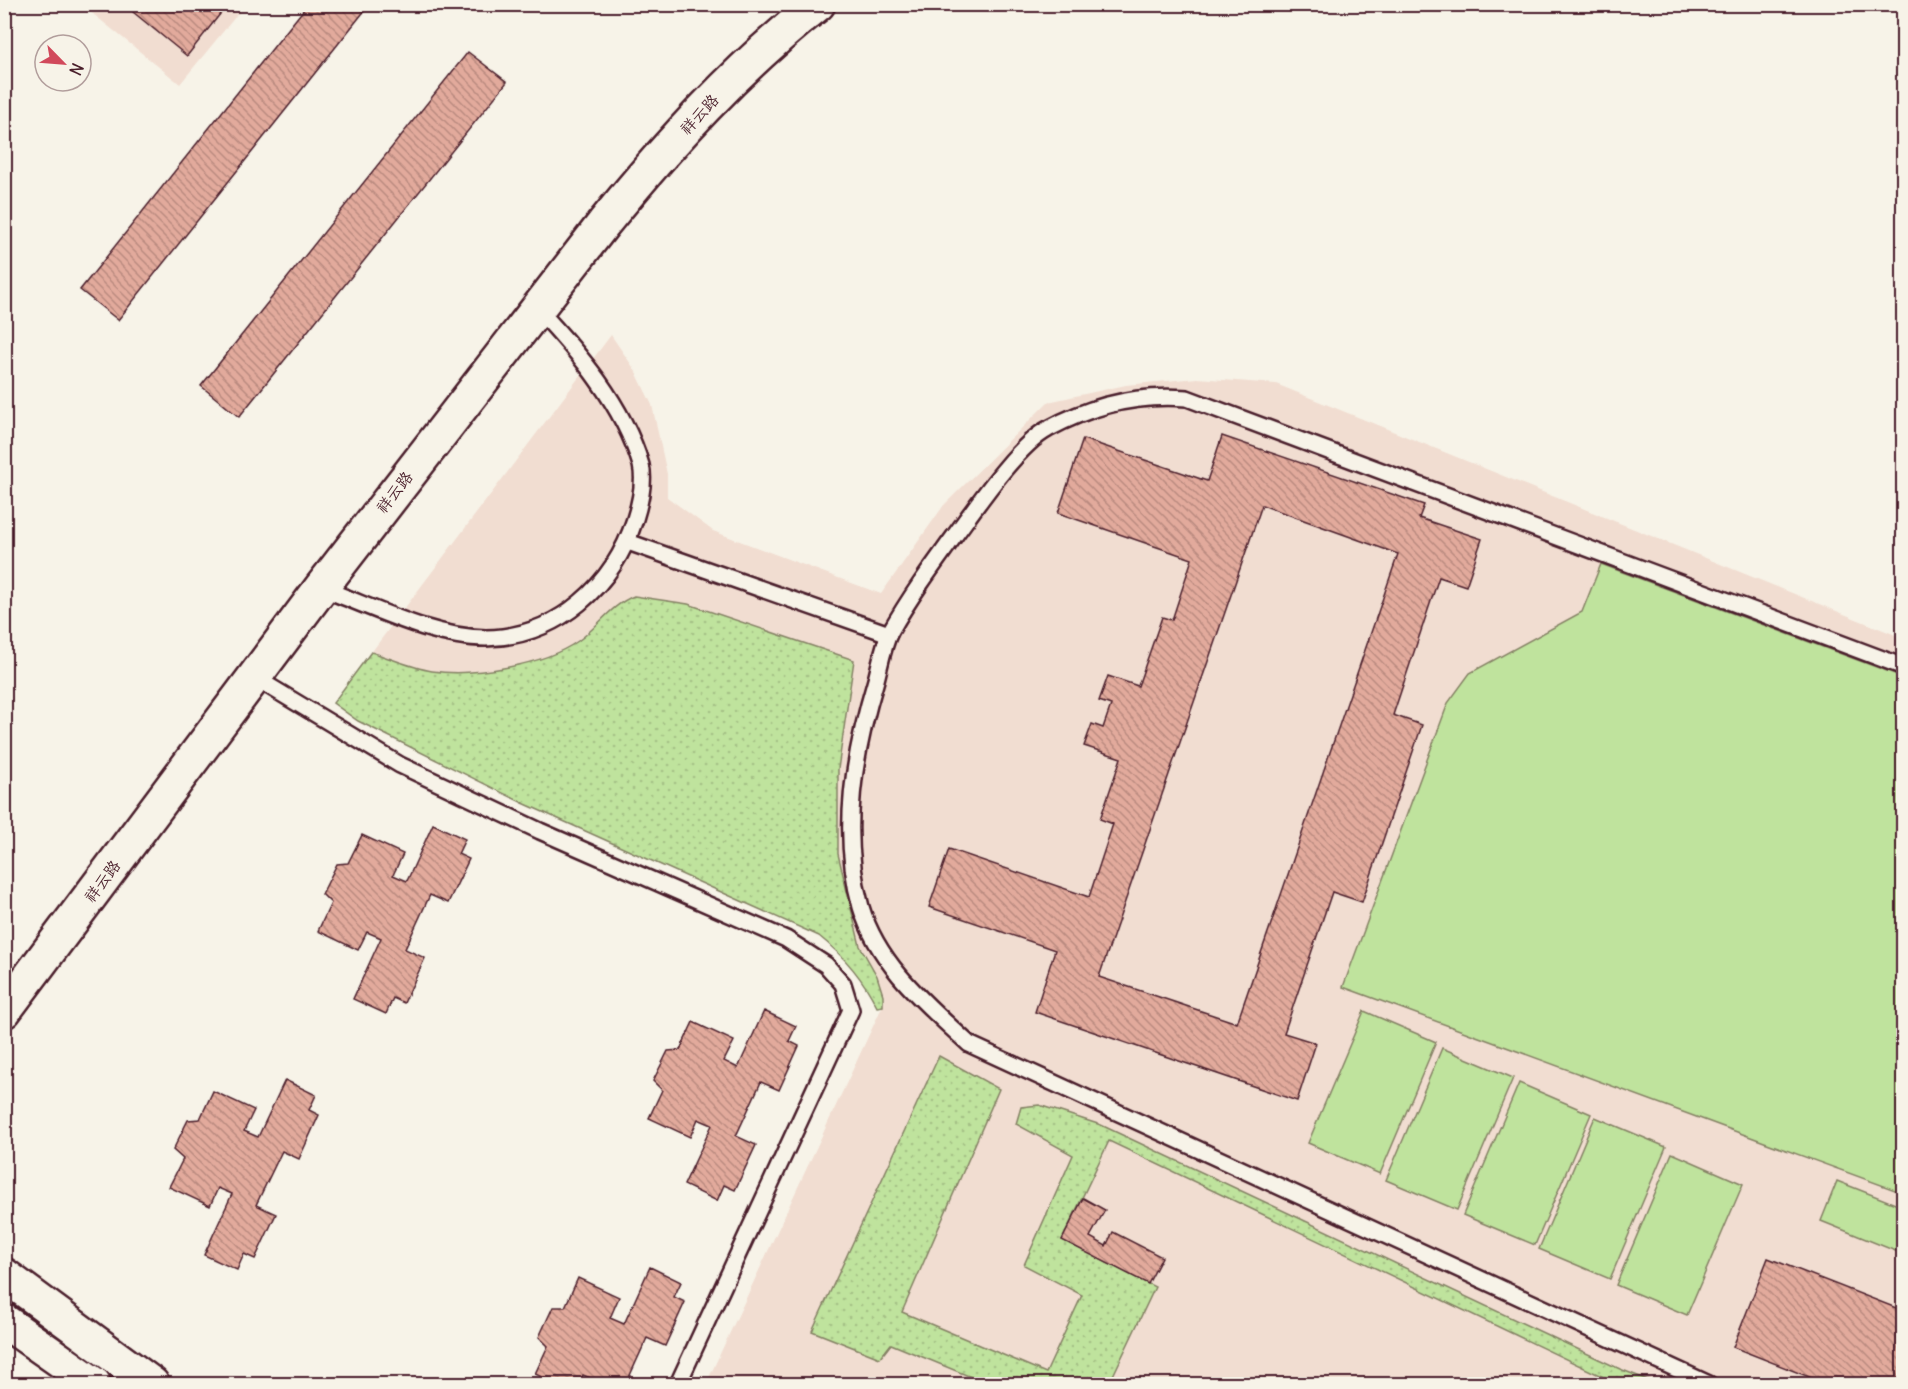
<svg xmlns="http://www.w3.org/2000/svg" width="1908" height="1389" viewBox="0 0 1908 1389" font-family="Delius,'LXGW WenKai TC',sans-serif">
	<style>
		.built { fill: #f1ddd1 }
		.grass { fill: url(#grass-dots); stroke: #848164; stroke-width: 1.5 }
		.pitch { fill: #bfe39d; stroke: #848164; stroke-width: 1.5 }
		.building { fill: url(#building-back-hatch); stroke: #4a1f2b; stroke-width: 1.5; fill-rule: evenodd }
		.lines { fill: none; stroke-linecap: round; stroke-linejoin: round }
		.lane-casing { stroke: #4a1f2b; stroke-width: 20 }
		.secondary-casing { stroke: #4a1f2b; stroke-width: 38 }
		.lane { stroke: #f7f3e8; stroke-width: 15 }
		.secondary { stroke: #f7f3e8; stroke-width: 33 }
		.labels { text-anchor: middle; stroke-width: 6; stroke-linejoin: round; paint-order: stroke }
		.street-label { font-size: 16px; fill: #4a1f2b; stroke: #f7f3e8 }
	</style>
	<defs>
		<pattern id="grass-dots" width="8" height="8" patternUnits="userSpaceOnUse" patternTransform="scale(1.5)"><rect width="8" height="8" fill="#bfe39d"/><path d="M2 2h.1M6 6h.1" fill="none" stroke="#a6c287" stroke-width="1.8" stroke-linecap="round"/></pattern>
		<pattern id="building-back-hatch" width="6" height="6" patternUnits="userSpaceOnUse" patternTransform="scale(1.5)"><rect width="6" height="6" fill="#e2aa9c"/><path d="M-1 5l2 2M0 0l6 6M5-1l2 2" fill="none" stroke="#b98a7f"/></pattern>
	</defs>
	<rect width="100%" height="100%" fill="#f7f3e8"/>
	<filter id="ink" filterUnits="userSpaceOnUse"><feTurbulence type="fractalNoise" baseFrequency=".0167" numOctaves="2"/><feDisplacementMap in="SourceGraphic" scale="12" xChannelSelector="R" yChannelSelector="G"/><feConvolveMatrix kernelMatrix="1 2 1 2 8 2 1 2 1" color-interpolation-filters="sRGB"/></filter>
	<g filter="url(#ink)">
		<!-- built -->
		<g class="built">
			<path d="M82,5H245L180,84Z"/>
			<path d="M611,335L635,370L652,405L667,474V497L713,531L881,594L944,505L1048,402L1126,385L1197,378L1276,384L1903,638V1384H706L882,1007H877L866,986L851,965L819,936L523,803L358,721L333,703Z"/>
		</g>
		<!-- grass -->
		<g class="grass">
			<path d="M634,596L688,604L854,660L838,769V854L860,946L877,976L883,995V1006L877,1007C863,978 844,956 819,936L523,803L358,721L333,703L371,652C390,658 412,668 432,671C473,677 544,665 578,641C598,627 611,605 634,596Z"/>
			<path d="M939,1056L999,1089L902,1312L1046,1373L1082,1295L1024,1265L1073,1155L1016,1124L1021,1107L1039,1105L1101,1125L1620,1369L1658,1384H1620L1614,1382L1109,1141L1062,1240L1155,1287L1109,1384H988L891,1344L880,1358L812,1331Z"/>
		</g>
		<!-- pitch -->
		<g class="pitch">
			<path d="M1601,564L1903,677V1193L1343,987L1448,703L1470,673L1582,612Z"/>
			<path d="M1364,1011L1436,1042L1380,1174L1308,1143Z"/>
			<path d="M1442,1048L1513,1078L1457,1210L1386,1180Z"/>
			<path d="M1519,1083L1591,1114L1535,1245L1463,1215Z"/>
			<path d="M1595,1117L1666,1147L1610,1279L1539,1249Z"/>
			<path d="M1672,1153L1743,1184L1687,1315L1616,1285Z"/>
			<path d="M1837,1181L1903,1207V1237L1898,1252L1821,1221Z"/>
		</g>
		<!-- building -->
		<g class="building">
			<path d="M140,4H228L187,56L133,12Z"/>
			<path d="M308,4H370L118,320L80,290Z"/>
			<path d="M468,52L507,82L239,417L201,386Z"/>
			<path d="M1222,436L1424,505L1419,518L1482,539L1466,586L1439,577L1393,715L1422,725L1362,902L1332,892L1284,1033L1316,1043L1297,1101L1035,1012L1055,950L929,907L949,849L1089,897L1113,824L1100,819L1121,758L1084,746L1092,724L1103,728L1111,705L1099,701L1108,676L1138,686L1162,617L1172,620L1192,559L1058,513L1083,439L1207,481ZM1262,505L1398,554L1237,1023L1099,977Z"/>
			<path d="M433,824L465,839L458,854L469,859L448,903L430,895L405,949L425,958L404,1003L393,998L386,1014L353,999L381,938L367,932L358,950L318,931L331,903L322,894L337,864L348,863L362,835L403,854L393,875L407,881Z"/>
			<path d="M764,1011L796,1026L789,1041L799,1046L779,1090L761,1082L736,1136L756,1145L735,1190L724,1185L717,1201L684,1185L712,1125L698,1119L690,1137L649,1118L662,1090L653,1081L668,1051L680,1050L693,1022L734,1041L724,1061L738,1068Z"/>
			<path d="M285,1080L316,1095L309,1110L319,1115L299,1159L282,1151L256,1205L276,1214L255,1259L244,1254L237,1270L204,1255L232,1194L218,1188L210,1206L169,1187L183,1159L173,1150L188,1120L200,1119L213,1091L254,1110L244,1131L258,1137Z"/>
			<path d="M1083,1198L1105,1210L1090,1237L1106,1246L1113,1232L1162,1257L1148,1284L1062,1240Z"/>
			<path d="M1768,1258L1904,1311V1384H1827L1733,1347Z"/>
			<path d="M650,1267L681,1282L674,1297L685,1302L665,1346L647,1338L626,1384H596L597,1381L583,1375L579,1384H557L535,1374L548,1346L539,1337L553,1307H565L578,1278L619,1297L610,1318L624,1324Z"/>
		</g>
		<g class="lines">
			<!-- lane casing -->
			<g class="lane-casing">
				<g id="lane">
					<path d="M628,542L889,634"/>
					<path d="M321,588C371,606 432,638 486,638C558,637 614,585 635,519C640,503 645,482 641,465C623,404 579,353 536,307"/>
					<path d="M254,677L400,765L540,831L786,939L826,965L843,984L851,1010L678,1384"/>
					<path d="M1709,1384L969,1044C927,1005 878,965 861,907C840,832 854,753 876,680C880,665 883,646 890,632C912,593 940,556 966,520C984,495 1021,443 1048,429C1090,406 1138,394 1187,398L1904,667"/>
				</g>
			</g>
			<!-- secondary casing -->
			<g class="secondary-casing">
				<g id="secondary">
					<path d="M4,1011L321,588L604,223C669,143 737,68 818,4"/>
					<path d="M4,1275L152,1384"/>
					<path d="M4,1321L94,1384"/>
				</g>
			</g>
			<!-- lane -->
			<use href="#lane" class="lane"/>
			<!-- secondary -->
			<use href="#secondary" class="secondary"/>
		</g>
	</g>
	<g class="labels">
		<!-- street labels -->
		<g class="street-label">
			<text transform="translate(699 114) rotate(-47)" y="6">祥云路</text>
			<text transform="translate(394 492) rotate(-52)" y="6">祥云路</text>
			<text transform="translate(102 881) rotate(-53)" y="6">祥云路</text>
		</g>
	</g>
	<!-- margin -->
	<rect width="1908" height="1389" fill="none" stroke="#f7f3e8" stroke-width="24"/>
	<rect x="12" y="12" width="1884" height="1365" fill="none" stroke="#4a1f2b" stroke-width="2" filter="url(#ink)"/>
	<!-- north arrow -->
	<g transform="translate(63 63) rotate(115)"><circle r="28" fill="#f7f3e8" stroke="#b29e9c" stroke-width="1.5"/>
	<path d="M0-4.5L10 22L0 15L-10 22Z" fill="#d1495b"/>
	<text y="-9" font-size="16" font-weight="bold" text-anchor="middle" fill="#4a1f2b">N</text>
	</g>
</svg>
